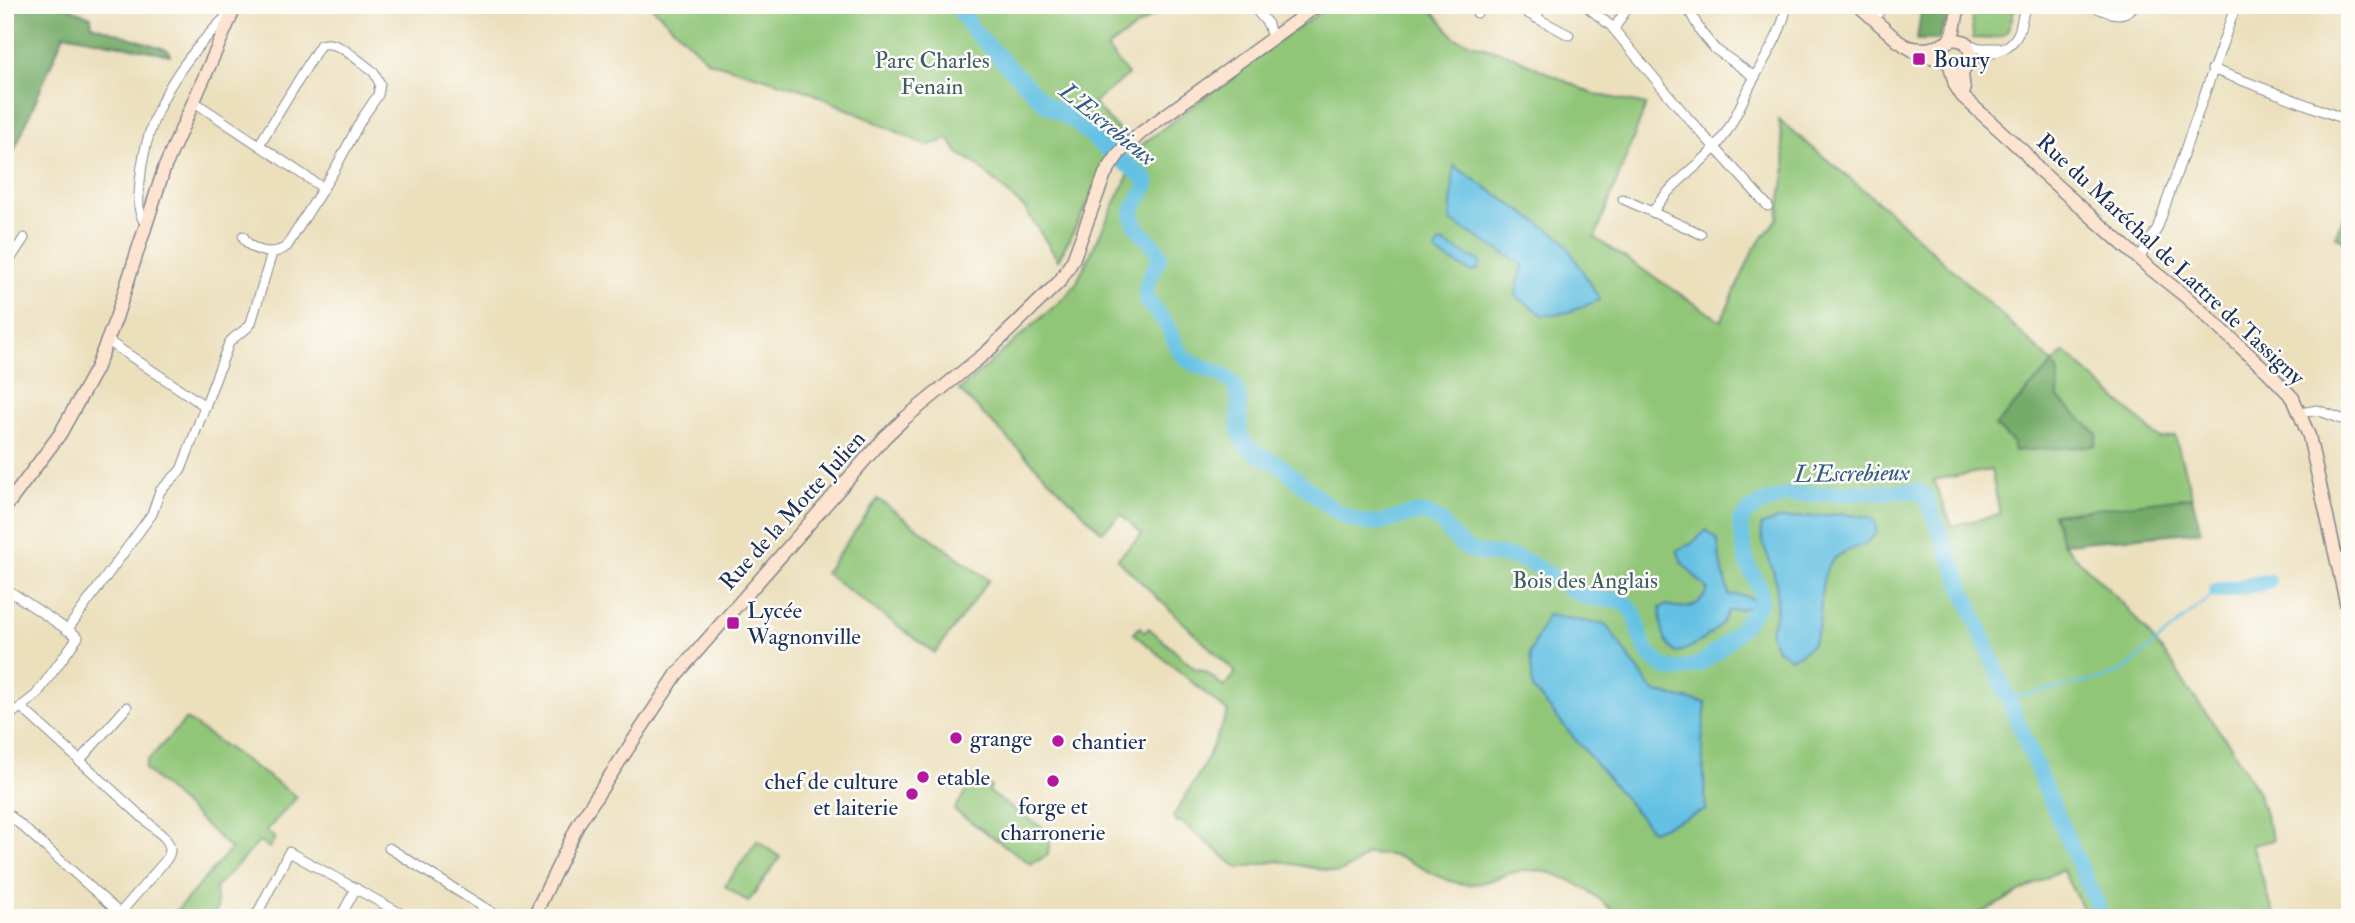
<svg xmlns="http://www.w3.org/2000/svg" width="2355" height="923" viewBox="0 0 2355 923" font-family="'IM FELL Double Pica',serif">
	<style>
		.green { fill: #91c678; stroke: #567a6b; stroke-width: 2; fill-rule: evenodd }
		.forest { fill: #74ab68; stroke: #486d63; stroke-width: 2 }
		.water { fill: #65c1e3; stroke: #4078a0; stroke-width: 2 }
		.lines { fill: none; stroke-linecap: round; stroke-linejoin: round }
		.stream { stroke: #65c1e3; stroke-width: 2.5 }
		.river { stroke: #65c1e3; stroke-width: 16 }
		.street-casing { stroke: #83878d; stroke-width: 11 }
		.secondary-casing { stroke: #83878d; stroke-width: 15 }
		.street { stroke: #fff; stroke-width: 9 }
		.secondary { stroke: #fde4d1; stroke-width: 12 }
		.poi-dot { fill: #b5179e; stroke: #fdfcf7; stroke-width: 2.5 }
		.labels { text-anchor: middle; stroke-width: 5; stroke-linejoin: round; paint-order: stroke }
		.poi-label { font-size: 23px; fill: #1b2f5e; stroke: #fdfcf7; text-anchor: start }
		.park-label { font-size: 23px; fill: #3e5c66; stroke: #fdfcf7 }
		.street-label { font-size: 23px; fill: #1b2f5e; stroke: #fdfcf7 }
		.water-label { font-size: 24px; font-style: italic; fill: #315b86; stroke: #fdfcf7 }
	</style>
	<rect width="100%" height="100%" fill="#fdfcf7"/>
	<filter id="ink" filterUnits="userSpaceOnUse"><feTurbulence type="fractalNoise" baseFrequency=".0143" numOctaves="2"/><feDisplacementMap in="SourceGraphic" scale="14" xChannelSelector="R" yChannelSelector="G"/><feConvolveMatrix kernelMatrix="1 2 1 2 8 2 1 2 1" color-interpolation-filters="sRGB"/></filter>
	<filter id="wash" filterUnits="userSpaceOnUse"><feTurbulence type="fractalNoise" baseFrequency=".00686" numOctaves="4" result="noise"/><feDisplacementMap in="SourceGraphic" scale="28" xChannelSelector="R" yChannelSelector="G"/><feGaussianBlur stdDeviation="1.57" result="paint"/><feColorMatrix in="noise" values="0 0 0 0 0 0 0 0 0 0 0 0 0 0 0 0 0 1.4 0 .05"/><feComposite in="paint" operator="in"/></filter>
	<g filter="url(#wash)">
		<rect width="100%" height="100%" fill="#ebdfbc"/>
		<!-- green -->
		<g class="green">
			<path d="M650,5H1145L1153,15L1107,48L1128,75L1093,103L1127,139L1117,149L1058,260L1025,209L975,163L958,153L949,139L928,146L808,91L708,61Z"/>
			<path d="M1331,5H1428L1455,38L1507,54L1591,93L1646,105L1595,238L1721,321L1754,249L1778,218L1786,167L1779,120L1889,211L2053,363L2065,352L2160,439L2175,436L2192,497L2054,515L2063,544L2127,608L2173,664L2188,689L2230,745L2257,790L2273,840L2252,845L2275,918H2087L2062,869L1972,918H1620C1595,892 1554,863 1516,872C1498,876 1483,886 1464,884C1439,881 1421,865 1399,857C1390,854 1377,855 1367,854L1355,865L1338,873L1278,861L1238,868L1180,821L1178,823L1173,817L1203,767L1228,712L1133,633L1140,627L1145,632L1149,628L1194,668L1206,672L1224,687L1236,673L1117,559L1142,534L1121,514L1102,532L959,390L1065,297L1076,284L1127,178L1131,165L1127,162L1135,150L1274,44ZM2053,364L2058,373V398L2097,434L2015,451L2012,441L1995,426ZM1991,470L2000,514L1952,526L1933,480Z"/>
			<path d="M1971,5H2015C2008,37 2007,40 1973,38Z"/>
			<path d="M878,499L989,580L935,653L825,573Z"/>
			<path d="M186,719L297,797L266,831L275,838L269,848L259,842L215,888L217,909L211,918H170L231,849L145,769L147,761Z"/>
			<path d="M977,776L991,787L989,792L1048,832L1050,837L1048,855L1031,864L954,810Z"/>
			<path d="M757,841L780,857L748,902L725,886Z"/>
		</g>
		<!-- forest -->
		<g class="forest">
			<path d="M5,5H63L91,17L92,25L168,50L170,55L64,34L5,172Z"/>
			<path d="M1922,5H1951L1950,14L1938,40H1917Z"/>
			<path d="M2350,202V244L2335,236Z"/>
			<path d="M2053,363L2058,373V398L2097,434L2095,446L2014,451L2012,441L1995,426Z"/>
			<path d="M2192,497L2201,531L2063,544L2053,514Z"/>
		</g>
		<!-- water -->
		<g class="water">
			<path d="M1454,166L1563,239L1600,300L1569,312L1544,316L1515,295L1523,265L1450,221Z"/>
			<path d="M1441,242L1480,261L1479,269L1471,272L1436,253L1437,246Z"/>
			<path d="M1840,514L1869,517L1874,521L1877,533C1873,537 1869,541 1864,544C1855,549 1841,551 1834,559C1806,589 1840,642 1790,658L1777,649L1770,632C1779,610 1780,588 1771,565C1766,551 1761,541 1761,526L1778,519Z"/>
			<path d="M1707,530L1718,541L1720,560L1729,595H1743L1753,600L1750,607L1728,611C1723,629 1694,648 1676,653C1662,641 1661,626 1660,608L1667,605C1687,611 1698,608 1708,590L1683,564L1677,550L1691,544Z"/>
			<path d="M1547,615L1606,625L1654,692L1706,703L1702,743L1706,810L1652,831L1533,689L1530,653Z"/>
		</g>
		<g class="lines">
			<!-- stream -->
			<path class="stream" d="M2007,698L2101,679L2124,670L2217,591"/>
			<!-- river -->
			<g class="river">
				<path d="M956,5L973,30L1044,103L1076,122L1106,149L1145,178L1147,184C1144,193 1137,200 1133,209C1127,225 1154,241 1160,255C1157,267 1144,282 1146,295C1148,307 1161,315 1167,325C1173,333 1174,345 1181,353C1184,357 1189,361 1193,363C1206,370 1221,371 1231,382C1248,399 1230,429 1247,446C1256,455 1268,458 1279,465C1308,484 1334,522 1372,523C1391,524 1410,509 1429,515C1447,521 1452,542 1468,549C1484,557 1504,553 1520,559C1543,567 1562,586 1584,596C1596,601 1608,596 1620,601C1638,609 1636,625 1642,641C1646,653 1662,671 1676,670C1682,669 1691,667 1697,665C1712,659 1760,613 1761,597C1761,586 1751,573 1747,563C1743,549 1742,535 1740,521L1749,511L1763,503L1787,495L1916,491L1925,496L2040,776L2103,918"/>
				<path d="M2217,591L2268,582"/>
			</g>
		</g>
	</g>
	<g filter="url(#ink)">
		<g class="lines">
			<!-- street casing -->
			<g class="street-casing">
				<g id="street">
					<path d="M1252,5L1268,24L1272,38"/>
					<path d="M1585,5L1611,26L1687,117L1768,206"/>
					<path d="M1686,5L1701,32L1715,49L1755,77"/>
					<path d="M2090,5C2107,12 2122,21 2135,5"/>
					<path d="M1477,13L1482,5"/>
					<path d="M1529,14L1569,35"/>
					<path d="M1536,18L1542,5"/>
					<path d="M1874,20L1884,5"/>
					<path d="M1614,29L1629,5"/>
					<path d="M1968,44L1979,48H1998"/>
					<path d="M1968,62C1985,53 2008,54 2018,34C2022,25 2022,14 2026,5"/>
					<path d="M2212,69L2350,121"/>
					<path d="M193,101L323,188"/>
					<path d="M1623,199L1701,234"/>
					<path d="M1653,212C1668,186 1693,171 1713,150C1731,130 1739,107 1751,84C1765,57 1781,36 1787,5"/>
					<path d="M145,223C136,210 139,196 140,181C147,109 180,61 231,12"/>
					<path d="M243,236C250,252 274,257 287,246L335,169L361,120L378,95L380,84L374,72C359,62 337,38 320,45L259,145"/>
					<path d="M2139,259L2157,229L2236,5"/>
					<path d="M5,267L24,238"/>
					<path d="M108,341L205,406"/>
					<path d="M2301,413L2317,410L2350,422"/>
					<path d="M5,588L78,637L36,695L5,719"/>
					<path d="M67,630L152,514L160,491L181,470L229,343C235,334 246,332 251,323L272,253"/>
					<path d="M22,708L165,838C171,846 172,852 166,860L120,913"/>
					<path d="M79,761L127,707"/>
					<path d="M5,811L125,918"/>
					<path d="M389,848L501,918"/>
					<path d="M255,918L289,852L409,918"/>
					<path d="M340,918L356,888"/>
				</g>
			</g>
			<!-- secondary casing -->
			<g class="secondary-casing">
				<g id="secondary">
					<path d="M1858,5L1898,41L1917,53L1945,61"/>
					<path d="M1949,41L1954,30L1959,5"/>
					<path d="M1905,46C1928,52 1934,48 1954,39L1966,42L1971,54L1962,74L1964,91"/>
					<path d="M1950,65L1955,85L1962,96L2025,153L2038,169L2147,266L2186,297L2268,372L2293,398L2309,436L2350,620"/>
					<path d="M5,508L60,434L96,369L116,318L164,169L236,5"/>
					<path d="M533,918L579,823L677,674L885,437L904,419L988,351L1060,281L1073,260L1105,174L1120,152L1142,132L1318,5"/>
				</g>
			</g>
			<!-- street -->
			<use href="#street" class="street"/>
			<!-- secondary -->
			<use href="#secondary" class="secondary"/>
		</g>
	</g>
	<!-- markers -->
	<g class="poi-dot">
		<rect x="1912" y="52" width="14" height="14" rx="3.5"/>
		<rect x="726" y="616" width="14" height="14" rx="3.5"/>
		<circle cx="956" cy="738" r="7"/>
		<circle cx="1058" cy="741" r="7"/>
		<circle cx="923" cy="777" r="7"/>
		<circle cx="1053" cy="781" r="7"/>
		<circle cx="912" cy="794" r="7"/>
	</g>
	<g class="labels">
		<!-- poi labels -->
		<g class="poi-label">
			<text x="1933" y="67">Boury</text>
			<text x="747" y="618">Lycée<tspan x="747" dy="26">Wagnonville</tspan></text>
			<text x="970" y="746">grange</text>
			<text x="1072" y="749">chantier</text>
			<text x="937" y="785">etable</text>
			<text x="898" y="789" text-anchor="end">chef de culture<tspan x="898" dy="26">et laiterie</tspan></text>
			<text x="1053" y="814" text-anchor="middle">forge et<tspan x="1053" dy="26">charronerie</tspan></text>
		</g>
		<!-- park labels -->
		<g class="park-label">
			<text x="932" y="68">Parc Charles<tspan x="932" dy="26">Fenain</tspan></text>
			<text x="1585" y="588">Bois des Anglais</text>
		</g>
		<!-- street labels -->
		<g class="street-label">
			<text transform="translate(2171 259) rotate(43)" y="8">Rue du Maréchal de Lattre de Tassigny</text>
			<text transform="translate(792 510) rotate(-48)" y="8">Rue de la Motte Julien</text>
		</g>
		<!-- water labels -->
		<g class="water-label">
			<text transform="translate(1108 124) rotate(39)" y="8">L'Escrebieux</text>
			<text transform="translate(1852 473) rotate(-1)" y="8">L'Escrebieux</text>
		</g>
	</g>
	<!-- margin -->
	<rect width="2355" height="923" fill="none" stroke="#fdfcf7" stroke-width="28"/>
</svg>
